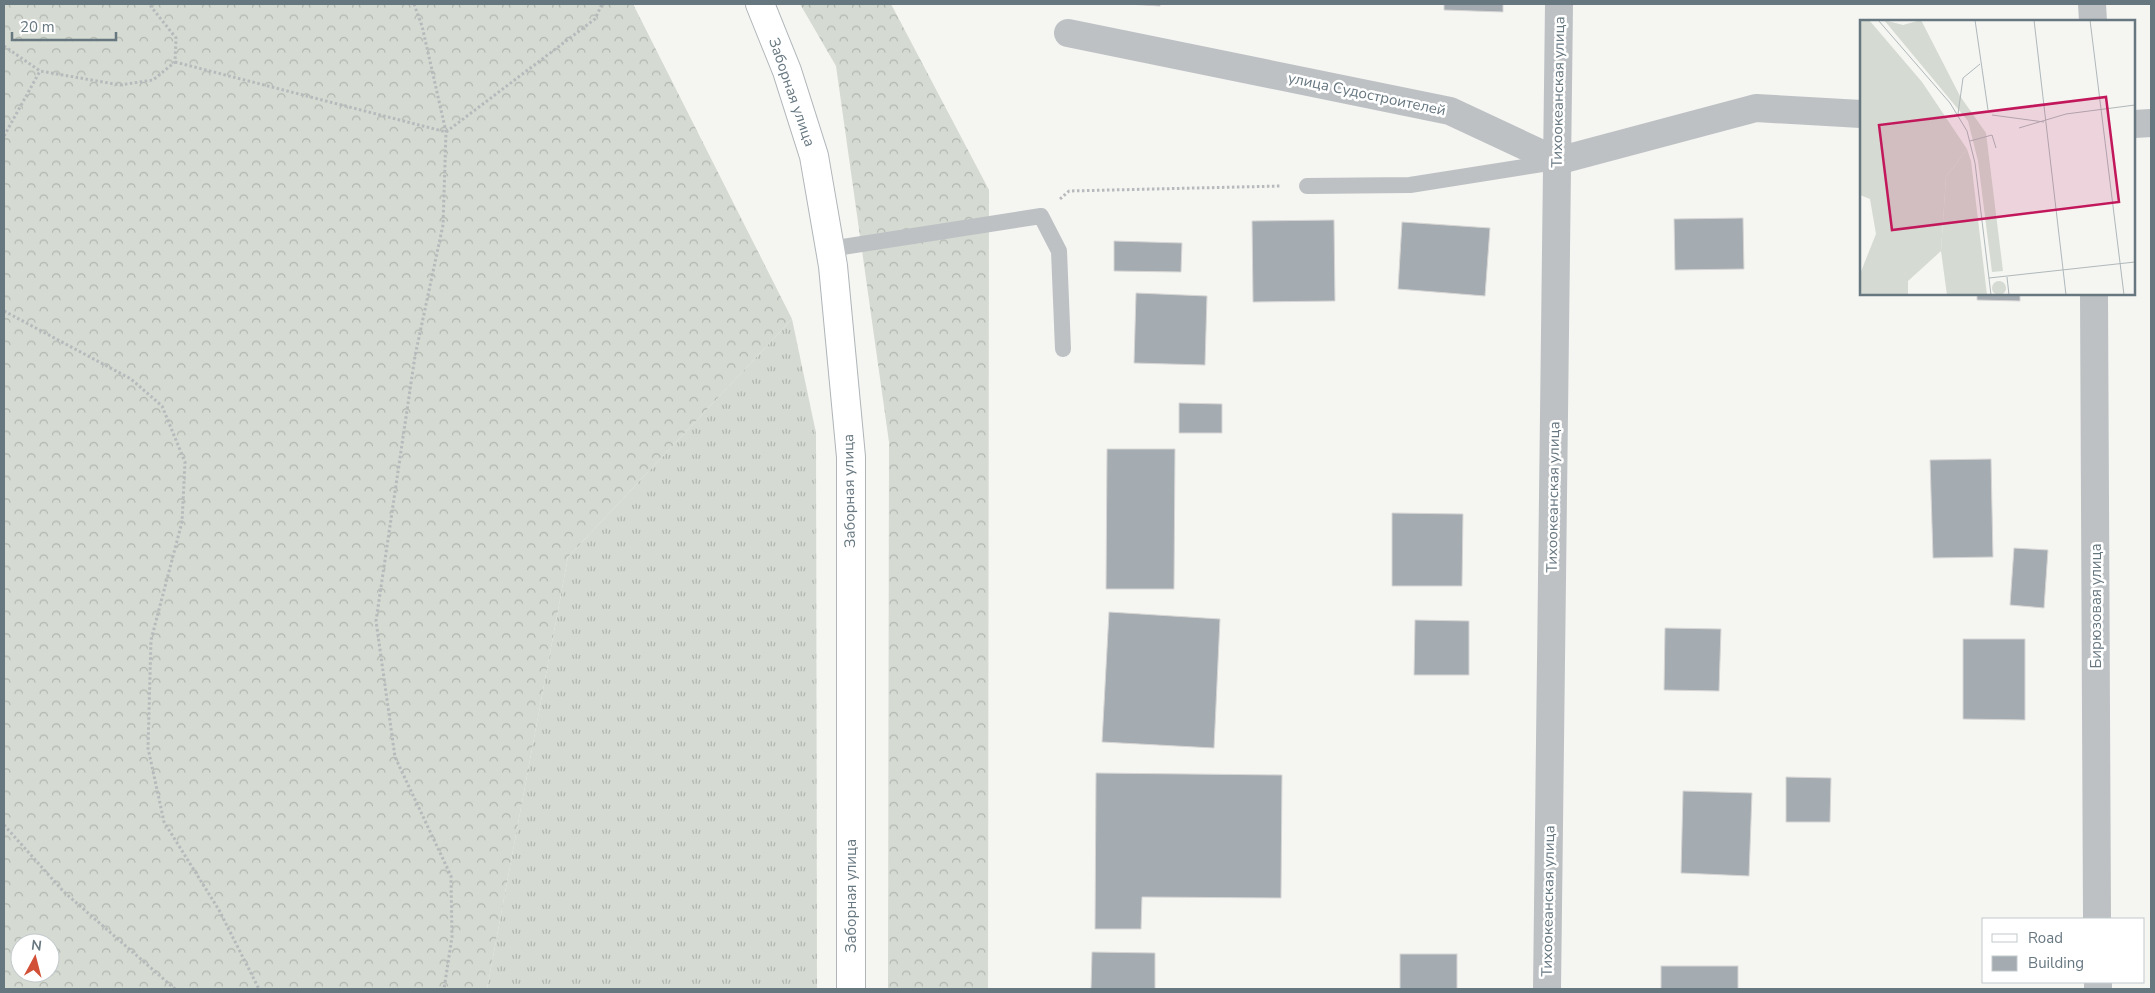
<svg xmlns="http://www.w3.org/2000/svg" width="2155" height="993" viewBox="0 0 2155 993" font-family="'Nunito Sans',sans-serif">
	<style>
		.grass { fill: url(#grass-tufts) }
		.forest { fill: url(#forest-crowns); fill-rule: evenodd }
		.building { fill: #a5acb1; stroke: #d7d6d5 }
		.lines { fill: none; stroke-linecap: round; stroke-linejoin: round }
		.secondary-casing { stroke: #afb5b8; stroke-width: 30 }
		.path { stroke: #b7babc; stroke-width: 3; stroke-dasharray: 2.5 2.5; stroke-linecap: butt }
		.lane { stroke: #bdc1c4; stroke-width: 16 }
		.street { stroke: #bdc1c4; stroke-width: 28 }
		.secondary { stroke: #fff; stroke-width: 28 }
		.labels { text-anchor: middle; stroke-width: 5; stroke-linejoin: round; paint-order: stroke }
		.street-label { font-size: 15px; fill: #677780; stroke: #fff }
		.inset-road { fill: none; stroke: #afb8ba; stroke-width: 1 }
		.view { fill: #c2185b; fill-opacity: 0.15; stroke: #c2185b; stroke-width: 2.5 }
		.inset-edge { fill: none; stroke: #677780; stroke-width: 2.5 }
	</style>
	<defs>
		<pattern id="grass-tufts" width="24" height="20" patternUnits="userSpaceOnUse" patternTransform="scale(1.25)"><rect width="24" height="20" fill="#d5dad2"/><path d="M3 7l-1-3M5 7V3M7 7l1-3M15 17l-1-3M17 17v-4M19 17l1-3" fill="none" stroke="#b1b6b0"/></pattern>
		<pattern id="forest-crowns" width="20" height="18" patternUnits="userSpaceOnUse" patternTransform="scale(1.25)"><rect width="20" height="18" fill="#d5dad2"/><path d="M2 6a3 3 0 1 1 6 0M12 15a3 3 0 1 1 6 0" fill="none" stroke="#b1b6b0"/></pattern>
	</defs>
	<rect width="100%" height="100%" fill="#f5f5f2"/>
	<!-- grass -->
	<path class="grass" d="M792,319L816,433L817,989H487L568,557Z"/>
	<!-- forest -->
	<g class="forest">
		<path d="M4,4H633L792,319L568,557L487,989H4ZM20,943H50V973H20Z"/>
		<path d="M800,4H891L989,190L988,989H888L889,442L836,66Z"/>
	</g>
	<!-- building -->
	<g class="building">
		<path d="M1128,4H1160V6Z"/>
		<path d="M1444,4H1503V12L1444,10Z"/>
		<path d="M1743,218L1744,269L1675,270L1674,219Z"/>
		<path d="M1334,220L1335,301L1253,302L1252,221Z"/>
		<path d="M1402,222L1490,228L1485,296L1398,289Z"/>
		<path d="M1114,241L1182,243L1181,272L1114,271Z"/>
		<path d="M1136,293L1207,296L1205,365L1134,363Z"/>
		<path d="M1977,294H2020V301L1977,300Z"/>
		<path d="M1179,403L1222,404V433H1179Z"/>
		<path d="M1107,449H1175L1174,589H1106Z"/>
		<path d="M1991,459L1993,557L1933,558L1930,460Z"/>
		<path d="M1392,513L1463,514L1462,586H1392Z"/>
		<path d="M2014,548L2048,550L2044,608L2010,605Z"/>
		<path d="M1109,612L1220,619L1214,748L1102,742Z"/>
		<path d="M1415,620L1469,621V675H1414Z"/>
		<path d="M1665,628L1721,629L1719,691L1664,690Z"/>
		<path d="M1963,639H2025V720L1963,719Z"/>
		<path d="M1096,773L1282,775L1281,898L1142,897L1141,929H1095Z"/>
		<path d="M1786,777L1831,778L1830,822H1786Z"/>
		<path d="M1683,791L1752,793L1749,876L1681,873Z"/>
		<path d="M1092,952L1155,953V989H1091Z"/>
		<rect x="1400" y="954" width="57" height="35"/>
		<rect x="1661" y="966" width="77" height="23"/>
	</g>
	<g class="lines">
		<!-- secondary casing -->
		<g class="secondary-casing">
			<path id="secondary" d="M760,4L787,71L814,156L833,266L851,457V989"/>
		</g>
		<!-- path -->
		<g class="path">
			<path d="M414,4L422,26L446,132L443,225L415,356L376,621L395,757L451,876L452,937L444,989"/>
			<path d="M4,46L40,71L120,85L153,80L175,62L176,38L149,4"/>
			<path d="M175,62L446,132L595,19L602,4"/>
			<path d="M4,136L40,71"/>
			<path d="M1060,199L1069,191L1281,186"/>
			<path d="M4,311L131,379L162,406L185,462L182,522L151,640L148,748L164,822L219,910L259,989"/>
			<path d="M4,825L64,892L175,989"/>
		</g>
		<!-- lane -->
		<g class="lane">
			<path d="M1307,186L1410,185L1555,162"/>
			<path d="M830,249L1041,216L1059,251L1063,349"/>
		</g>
		<!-- street -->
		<g class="street">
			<path d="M2092,4L2093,21"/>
			<path d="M1068,33L1450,111L1557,161L1756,108L1861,114"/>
			<path d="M2134,124L2151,123"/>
			<path d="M2094,294L2097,919"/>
			<path d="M2098,982V989"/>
			<path d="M1547,989L1559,4"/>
		</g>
		<!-- secondary -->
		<use href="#secondary" class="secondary"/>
	</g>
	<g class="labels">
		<!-- street labels -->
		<g class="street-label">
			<text transform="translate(792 92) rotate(71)" y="5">Заборная улица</text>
			<text transform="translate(1558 92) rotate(-89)" y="5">Тихоокеанская улица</text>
			<text transform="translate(1367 94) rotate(12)" y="5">улица Судостроителей</text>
			<text transform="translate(849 491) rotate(-91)" y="5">Заборная улица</text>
			<text transform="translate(1553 497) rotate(-89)" y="5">Тихоокеанская улица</text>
			<text transform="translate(2096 606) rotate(-90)" y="5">Бирюзовая улица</text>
			<text transform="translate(851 896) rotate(-90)" y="5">Заборная улица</text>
			<text transform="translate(1548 901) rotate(-89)" y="5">Тихоокеанская улица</text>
		</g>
	</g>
	<!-- overview -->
	<g transform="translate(1860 20)">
		<rect width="275" height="275" fill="#f5f5f2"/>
		<path d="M107,129L111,141L127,275H87L81,231L86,157Z" fill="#d5dad2"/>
		<path d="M0,0H9L62,62L107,129L86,157L81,231L48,261V275H0V254L16,214L10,179L0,175ZM24,0L43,5L61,0L100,76L126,113L143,251L132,252L118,141L108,101ZM132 268a7 7 0 1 1 14 0a7 7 0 1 1-14 0Z" fill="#d5dad2"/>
		<path class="inset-road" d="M18,0L90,83L107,111L115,143L131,275M115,0L128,90M174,0L206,275M230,0L264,275M98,94L103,58L120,44M132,95L184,102M159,108L206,94L275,85M110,121L132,115L136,128M147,257L149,275M129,258L275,242"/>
		<path class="view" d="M246,77L259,182L32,210L19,105Z"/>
		<rect width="275" height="275" class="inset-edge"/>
	</g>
	<!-- border -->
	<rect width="2155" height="993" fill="none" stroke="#677780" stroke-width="10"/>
	<!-- legend -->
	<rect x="1982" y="918" width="162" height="65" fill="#ffffff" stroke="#c2c9cc"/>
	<rect x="1992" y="934" width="25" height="8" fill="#ffffff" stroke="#c2c9cc"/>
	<text x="2028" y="943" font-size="15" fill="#677780">Road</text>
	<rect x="1992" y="956" width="25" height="15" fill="#a5acb1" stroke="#c2c9cc"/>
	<text x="2028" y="968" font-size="15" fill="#677780">Building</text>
	<!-- north arrow -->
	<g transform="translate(35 958) rotate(7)"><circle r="24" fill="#ffffff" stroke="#c2c9cc"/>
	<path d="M0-4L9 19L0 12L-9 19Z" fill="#d15037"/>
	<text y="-8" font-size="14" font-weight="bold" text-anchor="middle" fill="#677780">N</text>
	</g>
	<!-- scale -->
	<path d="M12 32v8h104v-8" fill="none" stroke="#677780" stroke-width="2.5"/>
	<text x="20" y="32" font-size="15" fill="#677780" stroke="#ffffff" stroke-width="4" paint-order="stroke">20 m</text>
</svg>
